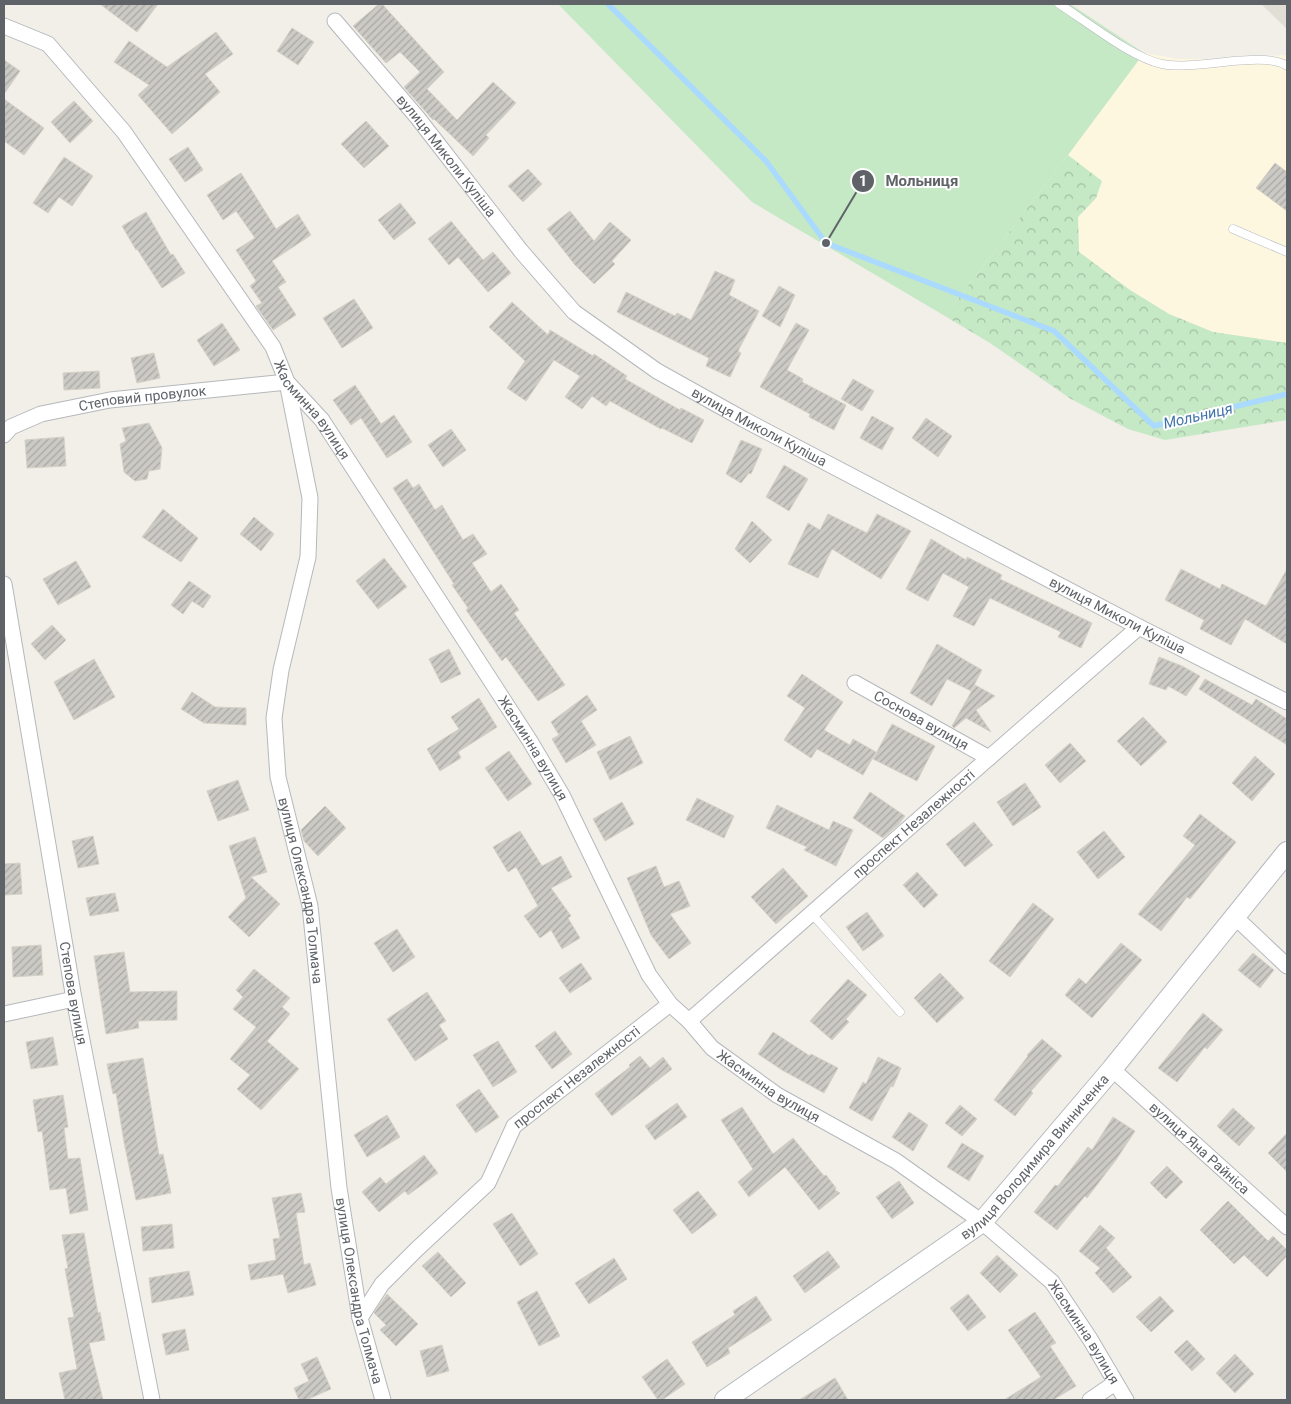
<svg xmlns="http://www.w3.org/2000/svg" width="1291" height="1404" viewBox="0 0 1291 1404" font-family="Roboto,sans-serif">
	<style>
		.commercial { fill: #fef7e0 }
		.education { fill: #e1ded6 }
		.green { fill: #c5e8c5 }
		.forest { fill: url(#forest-crowns) }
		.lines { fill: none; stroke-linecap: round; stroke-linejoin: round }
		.stream { stroke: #aadaff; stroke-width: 5.5 }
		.building { fill: url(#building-hatch); stroke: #d6d1c6 }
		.service-casing { stroke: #b5b8bc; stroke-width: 9 }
		.minor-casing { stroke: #b5b8bc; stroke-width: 17 }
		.secondary-casing { stroke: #b6babf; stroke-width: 22 }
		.service { stroke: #fff; stroke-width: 8 }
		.minor { stroke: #fff; stroke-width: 15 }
		.secondary { stroke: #fff; stroke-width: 20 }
		.labels { text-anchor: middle; stroke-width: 4; stroke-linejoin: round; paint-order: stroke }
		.street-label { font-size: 14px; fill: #5f6368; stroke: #fff }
		.water-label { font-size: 15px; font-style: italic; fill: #4174aa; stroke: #fff }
		.leader { fill: none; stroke: #5f6368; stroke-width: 2 }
		.callout-dot { fill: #5f6368; stroke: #fff; stroke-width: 2 }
		.mark-label { font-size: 15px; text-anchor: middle; font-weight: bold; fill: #fff }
		.callout-label { font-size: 15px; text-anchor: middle; font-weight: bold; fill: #5f6368; stroke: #fff; stroke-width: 4; stroke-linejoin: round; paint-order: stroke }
	</style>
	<defs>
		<pattern id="forest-crowns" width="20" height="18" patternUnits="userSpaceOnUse" patternTransform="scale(1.25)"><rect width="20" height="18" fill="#c5e8c5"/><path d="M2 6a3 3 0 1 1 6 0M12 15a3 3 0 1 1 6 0" fill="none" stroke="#a3c0a4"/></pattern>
		<pattern id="building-hatch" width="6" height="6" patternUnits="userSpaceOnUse" patternTransform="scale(1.25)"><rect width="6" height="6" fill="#cccac5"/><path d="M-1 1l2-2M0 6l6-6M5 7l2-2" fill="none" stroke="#a9a8a4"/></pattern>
	</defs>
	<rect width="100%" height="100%" fill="#f1efe8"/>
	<!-- commercial -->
	<path class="commercial" d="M1144,53L1178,59H1226L1287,55V343L1213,332L1169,314L1130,290L1079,252L1078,217L1096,198L1068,155Z"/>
	<!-- education -->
	<path class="education" d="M1261,4H1287V29Z"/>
	<!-- green -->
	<path class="green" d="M558,4H1070L1144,53L1068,155L945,316L752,202Z"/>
	<!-- forest -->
	<path class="forest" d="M1068,155L1102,181L1096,198L1078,217L1079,252L1130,290L1169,314L1213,332L1287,343V420L1165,440L1128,429L1071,399L990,343L945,316Z"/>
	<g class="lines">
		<!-- stream -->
		<path class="stream" d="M608,4L766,161L826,243L1054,331L1154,426L1287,394"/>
	</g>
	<!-- building -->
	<g class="building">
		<path d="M100,4H158L137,32Z"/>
		<path d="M379,4H382L444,72L427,89L457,120L493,82L516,103L486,135L489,138L473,156L434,119L433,120L404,87L420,72L400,52L386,63L353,26Z"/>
		<path d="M292,28L314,42L298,65L277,51Z"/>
		<path d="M216,32L233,54L205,74L220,92L172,134L138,95L149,85L114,62L129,41L167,67Z"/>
		<path d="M4,60L20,71L4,94Z"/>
		<path d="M4,99L44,128L24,155L4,141Z"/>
		<path d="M74,101L93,121L70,143L51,122Z"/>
		<path d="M366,121L389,146L364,168L341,144Z"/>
		<path d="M188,147L203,170L185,182L169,159Z"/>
		<path d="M64,157L93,176L72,206L59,197L48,213L33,203Z"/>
		<path d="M1275,163L1287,172V211L1256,188Z"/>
		<path d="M528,169L542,184L523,202L508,186Z"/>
		<path d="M241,173L276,229L298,214L311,235L272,261L286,282L278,287L296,315L273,330L256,306L262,303L250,286L256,281L236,250L255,238L236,211L223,220L207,195Z"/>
		<path d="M400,203L416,223L394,240L378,220Z"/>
		<path d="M570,211L594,241L610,222L631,240L612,261L615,264L594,284L575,265L547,229Z"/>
		<path d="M146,212L171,255L173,254L185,273L162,288L137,249L136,250L122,226Z"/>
		<path d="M451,221L483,260L493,252L511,273L488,292L458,257L449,265L428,239Z"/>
		<path d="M715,271L735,280L729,295L759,311L738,351L741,353L730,377L706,366L709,358L617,312L626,292L675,316L677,313L691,320Z"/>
		<path d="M779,286L795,295L780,327L762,316Z"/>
		<path d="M354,299L373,328L342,348L323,318Z"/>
		<path d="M512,302L548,335L550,330L593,356L594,354L627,376L625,379L680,410L681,408L704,420L692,443L662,428L661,429L610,401L606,406L592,396L582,409L565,397L580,376L554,360L526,401L507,388L525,361L489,327Z"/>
		<path d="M222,323L240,350L214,366L197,340Z"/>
		<path d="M796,323L809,330L787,370L803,379L802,382L846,405L834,430L809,417L810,414L760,387Z"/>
		<path d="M154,353L160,378L137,383L131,358Z"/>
		<path d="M99,371L100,388L64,390L63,373Z"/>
		<path d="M853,379L874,391L862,411L841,399Z"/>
		<path d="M355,385L381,424L394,415L412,442L387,458L361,418L351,425L333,400Z"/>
		<path d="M872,416L894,428L882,450L860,438Z"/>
		<path d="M926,418L952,436L938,457L912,438Z"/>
		<path d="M149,423L162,448L160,469L149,471L147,479L135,481L124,472L120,444L126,441L122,428Z"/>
		<path d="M451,429L466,450L443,467L428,445Z"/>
		<path d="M64,437L66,466L27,468L25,440Z"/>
		<path d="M741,440L762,449L751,474L749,473L741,483L726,474Z"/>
		<path d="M784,465L808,479L789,511L766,497Z"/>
		<path d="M407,479L413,488L419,484L435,510L442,505L463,540L473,534L487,554L472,563L491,592L501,584L519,610L514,613L565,685L538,701L506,657L502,661L466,610L468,608L452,585L454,584L393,488Z"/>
		<path d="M163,509L198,538L181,562L142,537Z"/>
		<path d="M828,514L867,533L877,514L911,531L881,579L832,549L818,578L788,564L808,523L820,530Z"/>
		<path d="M254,517L274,534L261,551L240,534Z"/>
		<path d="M752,521L772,540L750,563L735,549Z"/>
		<path d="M931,539L966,560L967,557L1002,575L1000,579L1092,623L1081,648L1058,637L1061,632L990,598L974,626L953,616L969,587L943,573L928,601L906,589Z"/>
		<path d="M384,558L407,587L378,609L356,581Z"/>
		<path d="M76,561L91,587L58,605L43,579Z"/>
		<path d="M1181,569L1220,589L1222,584L1266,606L1287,569V644L1245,619L1231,645L1200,629L1204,620L1165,600Z"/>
		<path d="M189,581L211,596L203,608L192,601L183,614L171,605Z"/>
		<path d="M52,625L66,640L45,660L31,644Z"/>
		<path d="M937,644L982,670L971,691L947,679L932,706L910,693Z"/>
		<path d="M449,649L461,674L441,683L429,659Z"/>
		<path d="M1159,657L1182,666L1200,676L1186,696L1168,686L1166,690L1149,684Z"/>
		<path d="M94,659L115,697L74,720L54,682Z"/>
		<path d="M802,674L843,702L824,730L850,745L853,739L876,752L863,775L817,749L811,758L784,740L805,708L787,696Z"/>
		<path d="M1205,679L1252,705L1256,699L1287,719V745L1199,689Z"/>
		<path d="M975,685L995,696L976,710L991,732L966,718L954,728L952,726Z"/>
		<path d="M192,692L215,707L246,708V725L204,723L181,709Z"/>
		<path d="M587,695L597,710L581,721L596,745L566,763L552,739L559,735L551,722Z"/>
		<path d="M479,698L497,727L458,752L461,758L440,771L427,749L459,729L451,717Z"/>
		<path d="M1143,717L1167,742L1141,766L1117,741Z"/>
		<path d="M892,724L935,746L917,781L873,759Z"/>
		<path d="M630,736L643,763L610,780L597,752Z"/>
		<path d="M1070,743L1086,761L1060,783L1045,765Z"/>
		<path d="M509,751L532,784L508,801L485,768Z"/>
		<path d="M1255,756L1275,774L1252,801L1232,783Z"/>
		<path d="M238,780L249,810L218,821L207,791Z"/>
		<path d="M1025,783L1041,807L1013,826L997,802Z"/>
		<path d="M870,792L905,816L899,824L883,838L853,818Z"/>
		<path d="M697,798L734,816L724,838L686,820Z"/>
		<path d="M622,802L634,824L605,841L593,819Z"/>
		<path d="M777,805L829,830L833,821L853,830L836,866L804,850L807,847L766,828Z"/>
		<path d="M325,806L346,828L318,856L304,841L301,830Z"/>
		<path d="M1200,814L1236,842L1190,899L1187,897L1161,931L1138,914L1195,845L1183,836Z"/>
		<path d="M974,822L993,845L965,867L946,844Z"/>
		<path d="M520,831L542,866L561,856L572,877L551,888L571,916L568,918L580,938L562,949L551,930L540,938L524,916L538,906L516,867L508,872L493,847Z"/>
		<path d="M1104,831L1125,857L1098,879L1077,852Z"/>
		<path d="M93,836L99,864L78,868L72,841Z"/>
		<path d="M255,837L267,872L251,877L280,904L249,937L228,917L246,898L229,846Z"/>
		<path d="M20,863L22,894L4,895V864Z"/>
		<path d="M656,866L664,887L679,881L690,906L670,914L691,943L669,959L651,935L627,878Z"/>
		<path d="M783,868L808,896L776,924L751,897Z"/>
		<path d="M917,872L938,895L924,908L903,885Z"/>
		<path d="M115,893L119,911L90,916L86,898Z"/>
		<path d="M1033,903L1054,919L1010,977L989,961Z"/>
		<path d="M867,912L884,936L863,951L846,927Z"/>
		<path d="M397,929L415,957L393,972L374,943Z"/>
		<path d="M1121,943L1142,960L1092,1018L1065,995L1079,978L1086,984Z"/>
		<path d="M41,945L43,975L13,977L12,947Z"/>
		<path d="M124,952L130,992L177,991V1020L138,1021L139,1028L106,1034L94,956Z"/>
		<path d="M1253,953L1274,970L1260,988L1238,970Z"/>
		<path d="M581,963L592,979L570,993L559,978Z"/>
		<path d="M254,969L290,998L282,1007L290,1014L267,1041L299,1069L261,1110L237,1089L250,1075L230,1059L256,1027L233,1009L243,997L236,990Z"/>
		<path d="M940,973L964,998L937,1023L914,998Z"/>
		<path d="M848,979L867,995L846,1019L849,1022L832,1040L810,1021Z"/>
		<path d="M427,992L446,1021L439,1025L448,1039L415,1061L387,1019Z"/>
		<path d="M1203,1013L1223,1030L1207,1049L1205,1047L1177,1082L1158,1068Z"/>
		<path d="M555,1031L572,1054L552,1069L535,1046Z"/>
		<path d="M773,1032L810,1056L811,1054L838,1068L824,1093L782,1070L758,1054Z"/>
		<path d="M53,1037L58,1065L31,1069L26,1042Z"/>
		<path d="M1042,1039L1062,1056L1031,1091L1033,1093L1015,1116L994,1100L1028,1056L1027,1055Z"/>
		<path d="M498,1041L517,1072L493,1087L473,1055Z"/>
		<path d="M640,1056L650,1068L663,1057L672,1069L612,1116L595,1094L630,1067L629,1065Z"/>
		<path d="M878,1057L901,1068L893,1087L891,1086L872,1121L849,1108L863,1082L866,1084Z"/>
		<path d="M143,1058L159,1155L163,1154L171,1193L136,1200L124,1142L116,1093L113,1094L107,1064Z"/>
		<path d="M479,1089L499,1117L476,1133L456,1105Z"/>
		<path d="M63,1095L68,1127L64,1128L68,1159L80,1158L88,1210L70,1214L66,1188L50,1190L42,1131L38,1132L33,1100Z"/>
		<path d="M677,1103L687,1117L655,1140L645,1126Z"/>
		<path d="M960,1105L977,1119L962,1136L945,1123Z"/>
		<path d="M742,1107L773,1154L793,1138L824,1176L826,1175L836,1188L835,1190L840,1193L819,1210L785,1167L749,1197L738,1182L753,1169L721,1120Z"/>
		<path d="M1233,1108L1255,1128L1239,1146L1217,1126Z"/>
		<path d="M909,1112L928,1125L913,1151L892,1137Z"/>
		<path d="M387,1115L400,1137L367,1157L354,1135Z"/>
		<path d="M1113,1117L1135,1131L1116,1160L1087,1198L1085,1196L1057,1230L1034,1212L1055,1185L1058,1186L1088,1147L1092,1150Z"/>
		<path d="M1287,1133V1172L1268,1153Z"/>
		<path d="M962,1143L984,1156L969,1181L947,1167Z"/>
		<path d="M424,1155L438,1173L408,1195L405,1191L379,1212L362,1192L380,1177L386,1184Z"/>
		<path d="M1167,1166L1183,1182L1166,1199L1150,1183Z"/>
		<path d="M899,1181L914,1203L892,1219L876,1197Z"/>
		<path d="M698,1191L717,1215L692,1234L673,1210Z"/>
		<path d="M301,1193L305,1212L296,1213L304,1265L310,1263L316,1285L288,1293L283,1274L251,1280L248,1265L276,1260L273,1239L280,1238L272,1198Z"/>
		<path d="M1228,1201L1268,1241L1273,1236L1287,1250V1256L1267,1277L1244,1255L1234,1264L1200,1230Z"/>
		<path d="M512,1213L538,1254L520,1266L493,1224Z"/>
		<path d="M172,1224L174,1248L143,1251L141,1227Z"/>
		<path d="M1100,1225L1115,1238L1106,1248L1132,1277L1113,1293L1095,1273L1100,1268L1079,1251Z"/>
		<path d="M84,1233L98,1313L100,1312L105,1340L89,1343L103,1400H65L59,1373L77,1369L68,1318L74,1317L65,1269L68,1268L62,1235Z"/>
		<path d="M828,1251L840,1267L805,1293L793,1276Z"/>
		<path d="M438,1252L466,1283L451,1297L422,1266Z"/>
		<path d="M997,1255L1018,1275L1000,1293L980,1273Z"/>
		<path d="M614,1258L627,1279L589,1304L575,1283Z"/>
		<path d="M189,1271L194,1295L152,1303L149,1278Z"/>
		<path d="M537,1291L560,1336L539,1346L517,1302Z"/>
		<path d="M387,1294L418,1324L396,1346L380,1330L386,1325L374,1313Z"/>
		<path d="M968,1294L986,1317L968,1331L950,1308Z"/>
		<path d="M756,1296L772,1320L728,1348L730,1353L707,1367L692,1342L735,1315L733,1311Z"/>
		<path d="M1160,1296L1174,1311L1151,1332L1136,1317Z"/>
		<path d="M1035,1312L1056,1343L1050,1346L1076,1386L1053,1400H1004L1041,1377L1008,1330Z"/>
		<path d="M185,1329L189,1350L166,1355L162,1334Z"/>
		<path d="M1187,1340L1205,1359L1192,1371L1174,1352Z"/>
		<path d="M442,1345L449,1371L427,1377L420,1351Z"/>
		<path d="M1235,1354L1254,1374L1235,1393L1216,1373Z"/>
		<path d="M317,1357L331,1389L306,1400H299L294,1388L309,1381L301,1364Z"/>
		<path d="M667,1359L685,1384L662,1400H658L642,1377Z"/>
		<path d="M835,1378L848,1400H799Z"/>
	</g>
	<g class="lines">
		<!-- service casing -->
		<g class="service-casing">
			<g id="service">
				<path d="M1059,4C1086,21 1132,58 1162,64C1195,71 1264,50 1287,66"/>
				<path d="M1233,229L1287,252"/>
				<path d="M811,913L900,1012"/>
			</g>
		</g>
		<!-- minor casing -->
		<g class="minor-casing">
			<g id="minor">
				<path id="s1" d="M335,21L417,117L521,251L574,312L657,371L743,419L1139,627L1287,702"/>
				<path id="s2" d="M4,26L48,44L124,132L273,347L287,382L322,420L530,741L562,795L649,975L670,1004L689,1021L712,1048L777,1095L896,1161L982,1222L1052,1282L1090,1339L1126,1400"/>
				<path id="s3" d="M4,435L11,427L41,414L110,400L287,382L310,498L308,557L281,670L274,718L278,777L310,906L339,1188L360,1318L383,1400"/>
				<path id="s4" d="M4,584L74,999L152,1400"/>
				<path id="s5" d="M855,683L989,758"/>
				<path d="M1234,916L1287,966"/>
				<path d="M4,1014L74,999"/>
				<path id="s6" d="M689,1021C838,889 989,758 1139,627"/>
				<path id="s7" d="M1112,1069L1287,1227"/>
				<path id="s8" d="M360,1318L382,1284L417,1249L488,1183L514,1126L670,1004"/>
				<path d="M1090,1400L1115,1383"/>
			</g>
		</g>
		<!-- secondary casing -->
		<g class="secondary-casing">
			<g id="secondary">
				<path id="s9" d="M725,1400L982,1222L1112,1069L1287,852"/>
			</g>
		</g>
		<!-- service -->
		<use href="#service" class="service"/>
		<!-- minor -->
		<use href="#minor" class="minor"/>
		<!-- secondary -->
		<use href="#secondary" class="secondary"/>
	</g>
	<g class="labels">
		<!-- street labels -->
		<g class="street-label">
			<text dy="5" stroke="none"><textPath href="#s1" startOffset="175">вулиця Миколи Куліша</textPath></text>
			<text dy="5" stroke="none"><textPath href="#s3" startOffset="146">Степовий провулок</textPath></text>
			<text dy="5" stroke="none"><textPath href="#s2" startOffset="500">Жасминна вулиця</textPath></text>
			<text dy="5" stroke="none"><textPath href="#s1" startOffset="595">вулиця Миколи Куліша</textPath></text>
			<text dy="5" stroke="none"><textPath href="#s1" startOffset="1000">вулиця Миколи Куліша</textPath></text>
			<text dy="5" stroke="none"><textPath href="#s5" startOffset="76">Соснова вулиця</textPath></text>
			<text dy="5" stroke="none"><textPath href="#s2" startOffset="905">Жасминна вулиця</textPath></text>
			<text dy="5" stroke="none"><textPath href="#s6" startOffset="299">проспект Незалежності</textPath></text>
			<text dy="5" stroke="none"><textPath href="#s3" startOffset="809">вулиця Олександра Толмача</textPath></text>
			<text dy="5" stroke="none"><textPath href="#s4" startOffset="415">Степова вулиця</textPath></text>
			<text dy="5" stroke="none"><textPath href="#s8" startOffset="329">проспект Незалежності</textPath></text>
			<text dy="5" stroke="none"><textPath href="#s2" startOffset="1325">Жасминна вулиця</textPath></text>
			<text dy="5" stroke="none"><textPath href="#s7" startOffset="118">вулиця Яна Райніса</textPath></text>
			<text dy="5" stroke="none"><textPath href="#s9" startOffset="396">вулиця Володимира Винниченка</textPath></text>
			<text dy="5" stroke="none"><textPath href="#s3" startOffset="1214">вулиця Олександра Толмача</textPath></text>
			<text dy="5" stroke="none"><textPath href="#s2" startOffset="1730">Жасминна вулиця</textPath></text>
		</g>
		<!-- water labels -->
		<g class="water-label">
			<text transform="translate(1198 416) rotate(-13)" y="5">Мольниця</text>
		</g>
	</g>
	<!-- callouts -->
	<path class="leader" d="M826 243L863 181"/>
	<g class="callout-dot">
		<circle cx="826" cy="243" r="5"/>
		<circle cx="863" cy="181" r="12"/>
	</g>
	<g class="mark-label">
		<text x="863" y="186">1</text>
	</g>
	<g class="callout-label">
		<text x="922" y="186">Мольниця</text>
	</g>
	<!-- border -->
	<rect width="1291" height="1404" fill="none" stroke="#5f6368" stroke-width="10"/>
</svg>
